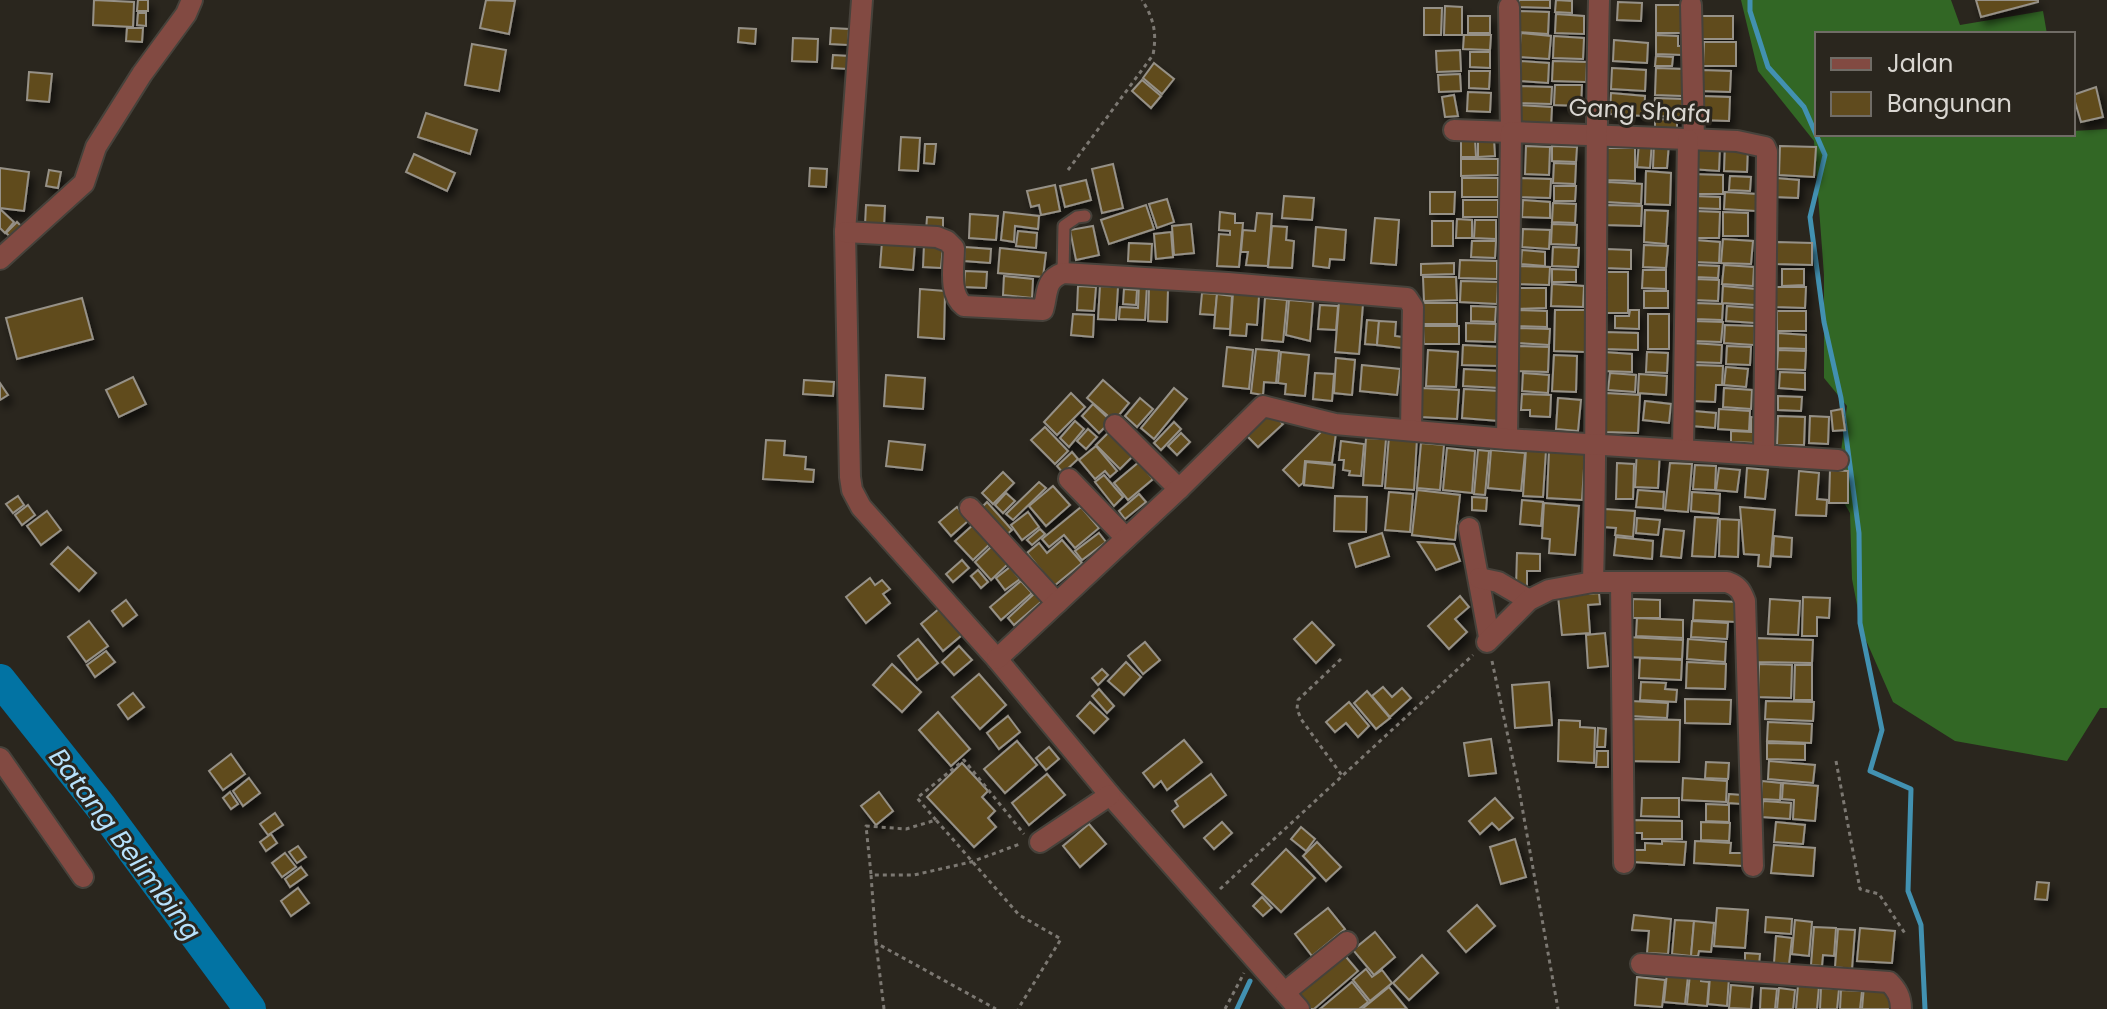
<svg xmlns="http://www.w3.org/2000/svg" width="2107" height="1009" viewBox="0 0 2107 1009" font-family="Poppins,sans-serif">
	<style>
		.forest { fill: #326725 }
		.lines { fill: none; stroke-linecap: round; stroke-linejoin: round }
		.stream { stroke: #4291b1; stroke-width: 5 }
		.river { stroke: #0273a3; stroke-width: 32 }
		.building { fill: #604b1e; stroke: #969187; stroke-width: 2; filter: url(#shadow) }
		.lane-casing { stroke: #46423b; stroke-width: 15 }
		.street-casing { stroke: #46423b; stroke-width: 24 }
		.path { stroke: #7c7872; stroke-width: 3; stroke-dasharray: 4 4; stroke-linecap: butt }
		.lane { stroke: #824a42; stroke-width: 11 }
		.street { stroke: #824a42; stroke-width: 20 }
		.labels { text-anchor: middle; stroke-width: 6; stroke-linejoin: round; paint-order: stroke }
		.street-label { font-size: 24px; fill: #d9d6d1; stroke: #2a261e }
		.water-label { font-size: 26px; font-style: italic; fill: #b7e1fc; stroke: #2a261e }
	</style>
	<defs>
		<filter id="shadow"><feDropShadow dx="4" dy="7" stdDeviation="4" flood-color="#0009"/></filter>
	</defs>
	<rect width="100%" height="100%" fill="#2a261e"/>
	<!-- forest -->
	<path class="forest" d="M1741,0H1951L1960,25L2043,11L2047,34H1817V134H2073V131L2107,129V708H2100L2067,761L1955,741L1893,702L1862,631L1852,579L1850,513L1836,489L1847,406L1824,378V275L1814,141L1758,71Z"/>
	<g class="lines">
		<!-- stream -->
		<g class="stream">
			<path d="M1750,0V11L1768,67L1804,107L1825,155L1810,217L1824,322L1841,398L1859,533L1860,623L1882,730L1870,771L1911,789L1908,891L1921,925L1925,1009"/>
			<path d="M1237,1009L1250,981"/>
		</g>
		<!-- river -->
		<path class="river" d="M0,680L101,807L250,1009"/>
	</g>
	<!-- building -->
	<g class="building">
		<path d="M94,0L134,2L133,27L93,25Z"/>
		<path d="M138,0H148V11H137Z"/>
		<path d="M486,0L515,1L509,34L480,28Z"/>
		<path d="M1519,0H1550V8L1518,7Z"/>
		<path d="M1556,0L1572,1V13L1555,12Z"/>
		<path d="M1976,0H2038V2L1981,17Z"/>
		<path d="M1618,2L1642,3L1641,21L1617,20Z"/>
		<path d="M1656,5H1683L1682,33H1656Z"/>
		<path d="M1445,6L1462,7V35H1444Z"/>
		<path d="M1424,8H1442L1441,35H1424Z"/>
		<path d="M1519,11L1549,12L1548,34L1518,32Z"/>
		<path d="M138,13H146V26L137,25Z"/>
		<path d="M1556,14L1584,16V34L1555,33Z"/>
		<rect x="1468" y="16" width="22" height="17"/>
		<rect x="1699" y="16" width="34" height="23"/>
		<path d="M127,28H143L142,42L126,41Z"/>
		<path d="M739,28L756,29L755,44L738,42Z"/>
		<path d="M831,28L849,29L848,45L830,44Z"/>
		<path d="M1521,33L1551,36L1549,59L1519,57Z"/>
		<path d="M1464,35H1491L1490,50L1463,49Z"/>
		<path d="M1656,35L1678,36V46H1683V55L1656,54Z"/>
		<path d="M1554,36L1584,38L1583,59L1553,58Z"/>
		<path d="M793,38L818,39L817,62L792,61Z"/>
		<path d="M1614,40L1648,43L1647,63L1613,61Z"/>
		<path d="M1704,42H1736V66H1703Z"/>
		<path d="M472,44L506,50L499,91L465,85Z"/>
		<path d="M1460,50L1461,71L1437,72L1436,51Z"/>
		<path d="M1470,52H1490V68L1470,67Z"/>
		<path d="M833,55L849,56L848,69L832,68Z"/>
		<path d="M1656,56L1673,57L1672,66H1655Z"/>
		<path d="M1521,61L1549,63L1548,83L1520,81Z"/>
		<path d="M1553,61L1587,62L1586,82L1552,81Z"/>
		<path d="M1154,63L1174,79L1162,94L1143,78Z"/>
		<path d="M1612,68L1646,70L1645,91L1611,89Z"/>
		<path d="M1656,68L1684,69L1683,96L1655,95Z"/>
		<path d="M1701,70L1731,71L1730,92L1700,91Z"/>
		<path d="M1469,71H1490L1489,89L1469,88Z"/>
		<path d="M29,72L52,74L49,102L27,100Z"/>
		<path d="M1460,74L1461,91L1439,92L1438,75Z"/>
		<path d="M1142,80L1161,96L1151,108L1132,91Z"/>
		<path d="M1555,85H1582L1581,106L1554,105Z"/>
		<path d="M1518,86L1552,87L1551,104L1517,103Z"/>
		<path d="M2096,87L2103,117L2081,122L2073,95Z"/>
		<path d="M1468,92L1491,93L1490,112L1467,111Z"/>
		<path d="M1611,93L1645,96L1644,116L1610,114Z"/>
		<path d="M1454,95L1458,116L1445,117L1442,97Z"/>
		<path d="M1701,96L1730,97L1729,121L1700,120Z"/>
		<path d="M1655,98L1683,99L1682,117L1654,116Z"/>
		<path d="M1517,105L1552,107L1551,126L1516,124Z"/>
		<path d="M426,113L477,130L470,154L418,137Z"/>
		<path d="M1655,119L1677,120V130L1655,129Z"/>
		<path d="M901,137L920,138L918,171L899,170Z"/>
		<path d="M1461,139H1475L1476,157H1461Z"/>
		<path d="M1478,139H1494L1495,156L1478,157Z"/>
		<path d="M1639,142H1652L1650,168L1637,167Z"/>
		<path d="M1654,142L1669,143L1667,168H1653Z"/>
		<path d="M925,144H936L934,164L924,163Z"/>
		<path d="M1725,144L1748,145L1747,172L1724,171Z"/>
		<path d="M1526,146L1550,147L1549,175L1525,174Z"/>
		<path d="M1552,146L1577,147L1576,162L1552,161Z"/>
		<path d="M1692,146L1720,147L1719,171L1691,169Z"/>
		<path d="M1780,146L1816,147L1814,177L1779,175Z"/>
		<path d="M1607,148H1635V181L1607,180Z"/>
		<path d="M414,154L455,173L447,191L406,172Z"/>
		<path d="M1461,159H1498V175L1461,176Z"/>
		<path d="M1554,163L1576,164L1575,184L1553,183Z"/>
		<path d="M1113,164L1123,208L1102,213L1092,169Z"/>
		<path d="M0,168L29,172L24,211L0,208Z"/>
		<path d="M810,168L827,169L826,187L809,186Z"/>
		<path d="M49,170L61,172L58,188L46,186Z"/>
		<path d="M1646,171L1671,173L1670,205L1645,204Z"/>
		<path d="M1691,174L1723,175V194H1691Z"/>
		<path d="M1730,176L1751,177L1750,191L1729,190Z"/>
		<rect x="1462" y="178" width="36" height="19"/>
		<path d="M1519,178L1551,179L1550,198L1518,197Z"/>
		<path d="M1776,178L1799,180L1798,198L1775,197Z"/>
		<path d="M1086,180L1091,200L1065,207L1060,186Z"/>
		<path d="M1607,182L1642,184L1641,204L1606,202Z"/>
		<path d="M1055,185L1060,211L1041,215L1039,205L1031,207L1027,191Z"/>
		<path d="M1554,186H1576L1575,201H1554Z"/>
		<path d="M1430,192H1455L1454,214H1430Z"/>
		<path d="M1725,192L1757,194L1756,211L1724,209Z"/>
		<path d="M1284,196L1314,198L1312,220L1282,218Z"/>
		<path d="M1693,196L1720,197V209L1693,208Z"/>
		<path d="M1167,199L1174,222L1157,228L1149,204Z"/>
		<rect x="1463" y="200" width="35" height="17"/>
		<path d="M1523,200L1550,202V218L1522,217Z"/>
		<path d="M1553,203L1576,204L1575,223L1552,222Z"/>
		<path d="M866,205L885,206L884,226L865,225Z"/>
		<path d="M1146,205L1154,229L1109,244L1101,220Z"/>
		<path d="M1606,205L1642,206L1641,226L1606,225Z"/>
		<path d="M0,209L14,222L5,233L0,228Z"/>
		<path d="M1645,210L1668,211L1666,244L1644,242Z"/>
		<path d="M1694,211L1720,212L1719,238H1693Z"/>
		<path d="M1004,212L1039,216L1038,229L1015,226L1014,242L1001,240Z"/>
		<path d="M1220,212L1235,214V223H1243L1239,267L1217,266L1219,234L1230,235V231L1219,230Z"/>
		<path d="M1723,212L1748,213V236H1723Z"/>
		<path d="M1257,213L1272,214L1268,266L1246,265L1248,252H1241L1243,230L1255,231Z"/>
		<path d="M970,214L998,216L996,240L969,238Z"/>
		<path d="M927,217L943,218V231H926Z"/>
		<path d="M1375,218L1399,220L1396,265L1371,263Z"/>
		<path d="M1457,219L1472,220V238H1456Z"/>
		<path d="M1475,220H1496V239L1474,238Z"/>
		<rect x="1432" y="221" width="21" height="25"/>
		<path d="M17,222L23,228L13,239L6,233Z"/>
		<path d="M1191,224L1194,253L1174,255L1172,226Z"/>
		<path d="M1552,224L1577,225L1576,245L1551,244Z"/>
		<path d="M1093,226L1099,255L1076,260L1070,230Z"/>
		<path d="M1272,226L1287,227L1286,240L1294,241L1292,268L1268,267Z"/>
		<path d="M1316,227L1346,230L1344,260L1330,259L1329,268L1313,266Z"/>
		<path d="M1523,229L1550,230L1549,249L1522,247Z"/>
		<path d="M1018,231L1037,233L1036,248L1016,246Z"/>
		<path d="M1171,232L1173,257L1156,259L1154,234Z"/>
		<path d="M1723,239L1753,241L1751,264L1721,263Z"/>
		<path d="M1695,240L1720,242L1719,263L1694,262Z"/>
		<path d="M1472,241H1496L1495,258L1471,257Z"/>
		<path d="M882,242L915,244L913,270L880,267Z"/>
		<path d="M1777,242L1812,243V265L1776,264Z"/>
		<path d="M1129,243L1152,244L1151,262L1128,261Z"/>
		<path d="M924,245L943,246L941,268L923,267Z"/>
		<path d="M1644,245L1668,246L1666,268L1643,267Z"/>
		<path d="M965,247L991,249L990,263L964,261Z"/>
		<path d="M1553,247L1579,248L1578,267L1552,266Z"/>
		<path d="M1000,248L1046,253L1043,277L998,273Z"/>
		<path d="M1606,249L1631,250V269L1605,268Z"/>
		<path d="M1522,250L1545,252V266L1521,264Z"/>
		<path d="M1460,260L1497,261V279L1459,278Z"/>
		<path d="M1454,263V274L1421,275V264Z"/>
		<path d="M1696,265L1719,266L1718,278L1695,277Z"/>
		<path d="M1724,265L1754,267L1753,286L1722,284Z"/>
		<path d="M1517,266L1550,267L1549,285L1516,284Z"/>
		<path d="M1552,269L1576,270V282H1552Z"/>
		<path d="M1782,269H1804V285L1782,286Z"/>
		<path d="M1643,270H1666V289L1642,288Z"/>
		<path d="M965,271L987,272L986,288L964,287Z"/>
		<path d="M1605,272H1628V313H1604Z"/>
		<path d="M1004,276L1033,279L1032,298L1003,295Z"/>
		<path d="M1423,277H1456L1457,300L1424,301Z"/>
		<path d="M1695,279L1719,280L1718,301L1694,300Z"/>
		<path d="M1461,281L1498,282L1497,304L1460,302Z"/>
		<path d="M1139,284L1147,285L1145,320L1119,319L1120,307L1138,308Z"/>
		<path d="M1552,284L1584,286L1583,307L1551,306Z"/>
		<path d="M1078,286L1096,287L1094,311L1077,310Z"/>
		<path d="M1100,286L1118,287L1116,320L1098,319Z"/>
		<path d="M1723,286L1756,289L1755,305L1722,303Z"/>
		<path d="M1776,287H1806L1805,308L1776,307Z"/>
		<path d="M1149,288L1168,289L1167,322L1148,321Z"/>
		<path d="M1516,288H1546V308L1516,309Z"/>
		<path d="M920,289L945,291L944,339L918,337Z"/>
		<path d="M1124,289L1137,290L1136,305L1123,304Z"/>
		<rect x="1644" y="291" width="24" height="17"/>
		<path d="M1202,293L1217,294L1215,315L1200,314Z"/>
		<path d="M1233,293L1259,296L1257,325L1247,324L1246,336L1230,335Z"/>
		<path d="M1217,294L1232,296L1230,329L1214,328Z"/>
		<path d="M82,298L93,339L17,359L6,318Z"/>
		<path d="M1265,298L1287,300L1283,342L1262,340Z"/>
		<path d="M1289,300L1313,302L1310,341L1286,335Z"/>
		<path d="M1339,302L1363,304L1359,354L1335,352Z"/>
		<rect x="1422" y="303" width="35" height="21"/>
		<path d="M1695,303L1723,304L1722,320L1695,319Z"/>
		<path d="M1320,305L1338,306L1336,330L1318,329Z"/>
		<path d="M1471,306L1496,307L1495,322L1471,321Z"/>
		<path d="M1727,306L1756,308L1755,323L1726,321Z"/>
		<path d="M1517,310L1547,311V327L1516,326Z"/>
		<path d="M1555,310H1586L1585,352L1554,351Z"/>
		<path d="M1630,310H1639V329L1615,328V316H1629Z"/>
		<rect x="1777" y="311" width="29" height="20"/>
		<path d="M1073,314L1094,315L1093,337L1071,335Z"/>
		<rect x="1648" y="314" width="21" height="35"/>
		<path d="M1367,320L1379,321L1377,345L1365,344Z"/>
		<path d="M1379,321L1396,322L1395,336L1403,337L1402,348L1377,345Z"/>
		<path d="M1693,321L1723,322L1721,342L1692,341Z"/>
		<path d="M1466,323L1496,324L1495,342L1466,341Z"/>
		<path d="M1725,325L1755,326L1754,345L1724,343Z"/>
		<path d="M1423,326H1459V344H1424Z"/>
		<path d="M1518,328L1550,329L1549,345L1517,343Z"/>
		<path d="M1605,332L1638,333V350L1604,349Z"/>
		<path d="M1778,333L1806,335V349L1778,348Z"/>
		<path d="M1692,343L1722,345L1721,363L1691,362Z"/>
		<path d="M1463,345L1501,347L1500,366L1462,365Z"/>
		<path d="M1518,346L1549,347L1548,372L1517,371Z"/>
		<path d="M1727,346L1751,347L1750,365L1726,364Z"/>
		<path d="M1227,347L1253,350L1249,389L1223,386Z"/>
		<path d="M1256,349L1279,351L1276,383L1264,382L1263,395L1251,393Z"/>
		<path d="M1428,350L1458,352L1456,387L1426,386Z"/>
		<path d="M1778,350L1806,351L1805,370L1777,369Z"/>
		<path d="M1281,352L1309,355L1305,396L1285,394L1286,384L1278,383Z"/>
		<path d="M1604,352L1632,354V372L1603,371Z"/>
		<path d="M1647,352L1668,353L1667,373L1646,372Z"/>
		<path d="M1554,355L1577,356L1576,392L1552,391Z"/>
		<path d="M1336,358L1355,360L1352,395L1334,393Z"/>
		<path d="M1362,365L1400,369L1397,395L1360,391Z"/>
		<path d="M1695,365L1723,366L1722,385H1716L1715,402L1694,401Z"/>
		<path d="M1726,367L1748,369L1746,387L1724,385Z"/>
		<path d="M1464,369L1501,371L1500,388L1463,386Z"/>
		<path d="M1780,372L1805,373V390L1779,388Z"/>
		<path d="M1315,373L1334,374L1332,401L1313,399Z"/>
		<path d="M1523,373L1549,375L1548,393L1522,391Z"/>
		<path d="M1610,373L1636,375L1635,392L1608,390Z"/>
		<path d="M1639,374L1667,376L1666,395L1638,393Z"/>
		<path d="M886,375L925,378L923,409L884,406Z"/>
		<path d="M133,377L146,404L119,417L106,390Z"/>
		<path d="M804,380L834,382L833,396L803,394Z"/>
		<path d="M1103,380L1129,403L1114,421L1087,398Z"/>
		<path d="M0,383L8,395L0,400Z"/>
		<path d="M1174,388L1187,399L1154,439L1141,428Z"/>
		<path d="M1422,388L1459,390L1457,419L1421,417Z"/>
		<path d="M1724,388L1752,390L1751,409L1723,407Z"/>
		<path d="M1464,389L1500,391L1499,421L1462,418Z"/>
		<path d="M1071,393L1085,407L1057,435L1044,422Z"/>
		<path d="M1606,393L1640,395L1638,433L1604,432Z"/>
		<path d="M1522,394L1551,395L1550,417L1530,416V410H1521Z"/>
		<path d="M1778,396L1802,397L1801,411L1778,410Z"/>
		<path d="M1140,398L1153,409L1137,427L1125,416Z"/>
		<path d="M1558,398L1581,400L1578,431L1556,429Z"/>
		<path d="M1645,401L1671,404L1669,423L1643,420Z"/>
		<path d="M1093,404L1111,421L1099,433L1082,416Z"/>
		<path d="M1269,409L1283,424L1258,447L1244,433Z"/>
		<path d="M1719,409L1750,411L1749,431L1718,429Z"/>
		<path d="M1842,409L1845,430L1833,431L1831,411Z"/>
		<path d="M1694,411L1716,413L1715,428L1692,426Z"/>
		<path d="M1778,416L1805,417L1804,445H1777Z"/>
		<path d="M1810,416L1829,417L1828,444L1809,443Z"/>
		<path d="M1751,417L1758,418L1756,443L1731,442V431L1751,432Z"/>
		<path d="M1075,421L1084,429L1069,447L1060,438Z"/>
		<path d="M1174,422L1181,429L1161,450L1154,443Z"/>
		<path d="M1045,427L1068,451L1055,464L1031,440Z"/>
		<path d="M1113,428L1137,452L1120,469L1096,445Z"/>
		<path d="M1088,429L1097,437L1086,449L1077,441Z"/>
		<path d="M1323,430L1336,433L1332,463L1305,461L1303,483L1299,486L1283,470Z"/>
		<path d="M1181,433L1190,442L1177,455L1168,446Z"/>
		<path d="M1389,436L1417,438L1414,490L1385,488Z"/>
		<path d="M1366,438L1386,439L1382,486L1363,485Z"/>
		<path d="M766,440L785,441L784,455L806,457L805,469L814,470L813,482L763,479Z"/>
		<path d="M889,441L925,445L922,470L886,466Z"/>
		<path d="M1341,441L1364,444L1361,476L1349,475L1350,471L1343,470L1344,460H1339Z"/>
		<path d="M1421,443L1444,445L1440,490L1417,488Z"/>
		<path d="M1096,446L1117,471L1110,477L1105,471L1095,479L1079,460Z"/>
		<path d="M1447,448L1475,451L1472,493L1443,490Z"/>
		<path d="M1526,449L1546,450L1543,497L1523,496Z"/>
		<path d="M1637,449L1660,450L1658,488L1635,487Z"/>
		<path d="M1478,450L1489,451L1485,495L1474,494Z"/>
		<path d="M1491,450L1525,453L1521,491L1488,488Z"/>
		<path d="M1549,451L1585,453L1582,500L1547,498Z"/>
		<path d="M1072,452L1078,459L1063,473L1057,466Z"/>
		<path d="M1139,462L1153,479L1128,500L1114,483Z"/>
		<path d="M1306,462L1335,465L1333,488L1304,485Z"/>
		<path d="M1617,463L1634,464L1633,499H1616Z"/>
		<path d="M1670,463L1692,464L1688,512L1665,510Z"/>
		<path d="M1695,465L1716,466L1715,490L1693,489Z"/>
		<path d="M1719,468L1740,470L1737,492L1716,490Z"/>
		<path d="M1747,468L1768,470L1765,499L1745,497Z"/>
		<path d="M1830,470L1848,471V503H1829Z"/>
		<path d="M1799,471L1819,473L1817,499L1827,500L1826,516L1796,515Z"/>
		<path d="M1003,472L1014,483L993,504L982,493Z"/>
		<path d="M1104,475L1123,497L1114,506L1095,482Z"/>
		<path d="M1039,482L1046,488L1013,520L1006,514Z"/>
		<path d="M1053,486L1070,505L1046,526L1029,506Z"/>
		<path d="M1417,490L1460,495L1455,540L1412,535Z"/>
		<path d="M1638,490L1664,492L1663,509L1636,507Z"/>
		<path d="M1389,492L1413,494L1410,532L1385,530Z"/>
		<path d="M1692,492L1720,494L1719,514L1691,511Z"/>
		<path d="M1006,493L1015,501L1003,513L995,505Z"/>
		<path d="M1139,494L1146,502L1125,519L1119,511Z"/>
		<path d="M18,496L24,505L13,513L6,504Z"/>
		<path d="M1335,496L1367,497L1366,532L1334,531Z"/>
		<path d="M1472,497L1487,498L1486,511L1472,510Z"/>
		<path d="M1522,500L1543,502L1541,526L1520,524Z"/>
		<path d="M987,502L1012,530L1005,536L981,508Z"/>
		<path d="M1544,503L1579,506L1575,555L1549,553L1550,539L1542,538Z"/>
		<path d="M28,505L35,515L22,525L15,515Z"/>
		<path d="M957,507L968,521L951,536L939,522Z"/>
		<path d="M1081,507L1099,528L1075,548L1064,535L1049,547L1042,539Z"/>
		<path d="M1740,507L1775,510L1770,567L1758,566L1759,555L1744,554Z"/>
		<path d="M1605,509L1635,511L1633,537L1615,535L1616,528L1603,527Z"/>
		<path d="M47,511L61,530L41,545L27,526Z"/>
		<path d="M1028,512L1039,527L1022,540L1011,525Z"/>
		<path d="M1695,517L1718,518L1715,557L1692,556Z"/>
		<path d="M1637,518L1660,520L1658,535L1636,533Z"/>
		<path d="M1720,519L1739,520L1738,557L1719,556Z"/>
		<path d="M974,524L991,543L973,560L955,541Z"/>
		<path d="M1040,529L1045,534L1032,545L1027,540Z"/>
		<path d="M1664,529L1684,531L1681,558L1661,556Z"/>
		<path d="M1099,533L1106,542L1082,560L1075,551Z"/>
		<path d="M1382,533L1389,556L1356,567L1349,544Z"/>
		<path d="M1774,536L1792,538L1791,557L1773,556Z"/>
		<path d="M1616,537L1653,541L1652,559L1614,555Z"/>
		<path d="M1062,540L1082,563L1054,586L1027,553L1039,543L1047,553Z"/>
		<path d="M1418,542L1454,544L1460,561L1436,570Z"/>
		<path d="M993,545L1009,563L991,580L975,562Z"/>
		<path d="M68,547L96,573L79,591L51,564Z"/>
		<path d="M1517,553L1540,554V571H1527V588H1516Z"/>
		<path d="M962,560L969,568L953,582L946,574Z"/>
		<path d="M1010,567L1020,579L1005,590L996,578Z"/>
		<path d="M978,570L988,582L981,588L971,576Z"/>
		<path d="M870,578L875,585L882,580L890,589L883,594L890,603L866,623L846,597Z"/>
		<path d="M1021,581L1032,593L1001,620L990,607Z"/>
		<path d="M1035,593L1042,601L1014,625L1008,618Z"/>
		<path d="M1599,593L1600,604L1588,605L1590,633L1562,635L1558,596Z"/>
		<path d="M1460,596L1469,607L1455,619L1467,632L1449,649L1428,626Z"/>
		<path d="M1803,597L1830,598L1829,618L1817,617V636H1802Z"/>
		<path d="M1633,599L1660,600V618H1633Z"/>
		<path d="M1770,599L1800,601L1798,635L1768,634Z"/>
		<path d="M126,600L137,615L123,626L112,611Z"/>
		<path d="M1694,600L1738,602L1737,622L1693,620Z"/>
		<path d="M940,608L962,635L943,651L921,624Z"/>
		<path d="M1637,618L1683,620V638L1636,636Z"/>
		<path d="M89,621L108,646L86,662L68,637Z"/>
		<path d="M1692,621L1728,623L1727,639L1691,637Z"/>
		<path d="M1312,622L1334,645L1316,663L1294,639Z"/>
		<path d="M1605,633L1608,666L1588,668L1586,635Z"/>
		<path d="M1627,637L1683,640L1682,659L1626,657Z"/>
		<path d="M1756,638L1813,640L1812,663L1755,662Z"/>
		<path d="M918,639L938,663L917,680L898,656Z"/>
		<path d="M1688,639L1726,642L1725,662L1687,659Z"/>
		<path d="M1145,642L1160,660L1143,674L1128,656Z"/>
		<path d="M959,646L972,660L954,675L942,662Z"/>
		<path d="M106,651L115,662L95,677L87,665Z"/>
		<path d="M1640,658L1682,660L1681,680L1639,678Z"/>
		<path d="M1126,662L1141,677L1124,695L1108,681Z"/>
		<path d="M1687,662L1726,664L1725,689L1686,688Z"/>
		<path d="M892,664L921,692L902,712L873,685Z"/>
		<path d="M1759,664L1792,665L1791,698L1758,697Z"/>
		<path d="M1795,665H1812V700H1794Z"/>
		<path d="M1102,669L1108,675L1098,685L1092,678Z"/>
		<path d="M979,674L1006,705L980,729L952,697Z"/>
		<path d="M1549,682L1552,725L1515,728L1512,685Z"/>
		<path d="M1641,682L1666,683L1665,689L1677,690L1676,702L1640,700Z"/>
		<path d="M1383,687L1392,697L1402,688L1411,698L1390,717L1372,696Z"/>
		<path d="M1099,689L1114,706L1107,713L1092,696Z"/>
		<path d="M1367,691L1390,718L1376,729L1354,703Z"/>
		<path d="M133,693L144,707L128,719L118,705Z"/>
		<path d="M1685,699L1731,700L1730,724L1685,723Z"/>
		<path d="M1631,701L1668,703L1667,718L1631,716Z"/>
		<path d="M1766,701L1814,702L1813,721L1765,719Z"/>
		<path d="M1090,702L1108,719L1094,733L1077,716Z"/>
		<path d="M1349,702L1369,726L1358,737L1346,723L1335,732L1326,722Z"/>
		<path d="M938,712L970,749L951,766L919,730Z"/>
		<path d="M1008,716L1020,732L999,749L987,733Z"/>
		<path d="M1630,719L1680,720L1679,762L1629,761Z"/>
		<path d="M1559,720L1580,721V727L1595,728L1594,763L1558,761Z"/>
		<path d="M1768,722L1812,724L1811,743L1767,741Z"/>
		<path d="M1598,728L1606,729L1605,747H1597Z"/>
		<path d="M1491,739L1496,773L1469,776L1464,743Z"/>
		<path d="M1184,740L1202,762L1167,790L1161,781L1154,787L1143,773Z"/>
		<path d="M1017,741L1037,765L1005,793L984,769Z"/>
		<path d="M1767,743L1805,744V760L1767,759Z"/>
		<path d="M1049,747L1059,759L1046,770L1036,758Z"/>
		<path d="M1597,751H1608V767H1596Z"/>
		<path d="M231,754L245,774L223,790L209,771Z"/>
		<path d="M1769,761L1815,765L1813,783L1768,779Z"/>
		<path d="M1706,762L1729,763L1728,779L1705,778Z"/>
		<path d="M962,763L988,791L982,797L995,811L988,818L996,827L974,847L927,797Z"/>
		<path d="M1047,774L1065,795L1029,825L1012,803Z"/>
		<path d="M1211,774L1226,795L1184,827L1172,811L1178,806L1175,801Z"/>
		<path d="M249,778L260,793L243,806L233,791Z"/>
		<path d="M1683,778L1727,781L1726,802L1682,800Z"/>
		<path d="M1762,781L1781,783L1780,800L1761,799Z"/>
		<path d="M1783,783L1818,786L1815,821L1793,819L1794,800L1782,799Z"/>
		<path d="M230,792L238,804L231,809L223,798Z"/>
		<path d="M879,792L893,811L876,825L861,806Z"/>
		<path d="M1729,794L1742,795V804L1728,803Z"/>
		<path d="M1495,798L1513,818L1499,830L1492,823L1480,834L1469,821Z"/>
		<path d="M1642,798H1679V817L1641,816Z"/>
		<path d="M1763,801L1791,803L1790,819L1762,817Z"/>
		<path d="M1706,804L1729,805V822L1706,821Z"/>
		<path d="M275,813L283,825L268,835L260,824Z"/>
		<path d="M1631,820L1682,821V839H1642V833H1631Z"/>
		<path d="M1222,822L1232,833L1214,849L1204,838Z"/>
		<path d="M1701,822L1730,823L1729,841L1701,840Z"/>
		<path d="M1776,822L1805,825L1803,844L1774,842Z"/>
		<path d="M1089,824L1106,844L1080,867L1063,846Z"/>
		<path d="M1301,827L1315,839L1306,851L1291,839Z"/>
		<path d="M271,834L277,843L266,851L260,842Z"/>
		<path d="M1515,839L1526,877L1501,884L1490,847Z"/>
		<path d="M1662,841L1686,842L1684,865L1633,862L1634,850H1645V843L1662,844Z"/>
		<path d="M1695,841L1731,843L1730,853H1744L1743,866L1694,863Z"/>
		<path d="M1317,842L1341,867L1326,881L1303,856Z"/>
		<path d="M1774,845L1815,848L1813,876L1771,873Z"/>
		<path d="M298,846L306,857L297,863L289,852Z"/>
		<path d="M1286,849L1315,878L1281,912L1252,884Z"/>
		<path d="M285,853L296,867L282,877L272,863Z"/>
		<path d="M301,867L307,875L290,887L285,879Z"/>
		<path d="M2037,882L2049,883L2047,900L2035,899Z"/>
		<path d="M298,888L309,903L291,916L281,901Z"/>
		<path d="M1262,897L1272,908L1263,916L1253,906Z"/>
		<path d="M1477,905L1495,926L1466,952L1448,931Z"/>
		<path d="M1328,908L1345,929L1312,956L1295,934Z"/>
		<path d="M1717,908L1748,910L1745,948L1714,946Z"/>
		<path d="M1634,915L1671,919L1668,954L1647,953L1649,931L1632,930Z"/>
		<path d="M1766,917L1792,919L1791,934L1765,932Z"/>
		<path d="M1675,920L1694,921L1691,956L1672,954Z"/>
		<path d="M1795,920L1812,922L1809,956L1792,954Z"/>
		<path d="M1694,921L1714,923L1711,952L1699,951L1698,956H1691Z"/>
		<path d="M1814,927L1836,928L1834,956L1823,955L1822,966L1811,965Z"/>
		<path d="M1860,928L1895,931L1892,963L1857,961Z"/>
		<path d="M1838,929L1855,930L1852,969L1835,967Z"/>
		<path d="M1375,932L1395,957L1374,975L1353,950Z"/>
		<path d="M1776,936L1792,938L1789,964L1774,963Z"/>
		<path d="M1341,951L1358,971L1314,1009H1310L1295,991Z"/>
		<path d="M1745,953L1760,954L1759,965H1745Z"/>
		<path d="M1422,955L1438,973L1409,1000L1393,983Z"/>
		<path d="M1366,969L1372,977L1382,970L1392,983L1370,1001L1353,980Z"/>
		<path d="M1667,973L1688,976L1685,1004L1664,1002Z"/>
		<path d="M1690,974L1701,975V981L1709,982L1707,1006L1687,1004Z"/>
		<path d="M1710,976L1729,978L1727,1006L1708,1004Z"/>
		<path d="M1637,977L1665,980L1662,1007L1635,1005Z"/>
		<path d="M1352,982L1368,1002L1359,1009H1320Z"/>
		<path d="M1731,985L1753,987L1751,1009L1729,1008Z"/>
		<path d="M1798,985L1819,986L1817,1009H1796Z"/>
		<path d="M1864,986L1892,988L1890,1009H1862Z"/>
		<path d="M1389,987L1407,1009H1362Z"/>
		<path d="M1761,988L1777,989L1775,1009H1760Z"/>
		<path d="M1779,988L1795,990L1793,1009H1777Z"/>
		<path d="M1821,988L1839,989L1837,1009H1820Z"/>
		<path d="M1841,990L1862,991L1860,1009H1840Z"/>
	</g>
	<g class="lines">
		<!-- lane casing -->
		<g class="lane-casing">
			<path id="lane" d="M1063,273L1064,226L1077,217L1085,216"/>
		</g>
		<!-- street casing -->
		<g class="street-casing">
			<g id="street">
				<path d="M862,0L845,232L850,477L852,490L861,507L997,659L1110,795L1299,1009"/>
				<path d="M1691,5L1694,140"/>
				<path d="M1454,130L1511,132L1509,7"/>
				<path d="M845,232L937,237L947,241L954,248C954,266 948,294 964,306L1043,310C1048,294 1044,280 1063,273L1228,283L1407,298L1413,307L1411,430"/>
				<path d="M0,259L84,183L96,147L142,74L186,14L192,0"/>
				<path d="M1115,425L1179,489"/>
				<path d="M1507,439L1511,132L1737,141L1765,147L1767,152L1764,455"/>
				<path d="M1683,448L1688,140"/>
				<path d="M1069,479L1126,538"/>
				<path d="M970,508L1057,603"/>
				<path d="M1469,528L1489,637"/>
				<path d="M1479,578L1498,582L1529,600"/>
				<path d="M1593,582C1598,388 1594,194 1599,0"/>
				<path d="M1621,583L1624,863"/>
				<path d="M1487,642L1529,600L1549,590L1593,582H1727C1738,586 1741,590 1745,601L1753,866"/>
				<path d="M997,659L1179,489L1263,406L1335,424L1507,439L1838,460"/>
				<path d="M0,758L83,877"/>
				<path d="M1040,842L1110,795"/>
				<path d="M1641,964L1889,982C1897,990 1901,997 1901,1009"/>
				<path d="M1285,992L1347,942"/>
			</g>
		</g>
		<!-- path -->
		<g class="path">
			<path d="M1068,170L1153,55C1157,33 1154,19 1142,0"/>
			<path d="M1341,659L1298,700L1297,709L1301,719L1343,777"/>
			<path d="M1492,661L1518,784L1558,1009"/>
			<path d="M1836,761L1860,889L1879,894L1906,935"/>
			<path d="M936,820L917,798L964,760L1024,834"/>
			<path d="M871,874L866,826L906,829L936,820L1019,915L1061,939L1018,1009"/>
			<path d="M1220,889L1473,655"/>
			<path d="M876,943L871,875H914L971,862L1020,844"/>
			<path d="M884,1009L876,943L996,1009"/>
			<path d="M1225,1009L1244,973"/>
		</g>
		<!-- lane -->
		<use href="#lane" class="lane"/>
		<!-- street -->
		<use href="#street" class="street"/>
	</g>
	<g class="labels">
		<!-- street labels -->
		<g class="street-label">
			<text transform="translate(1640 111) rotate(3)" y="8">Gang Shafa</text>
		</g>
		<!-- water labels -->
		<g class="water-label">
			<text transform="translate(125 844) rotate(53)" y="9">Batang Belimbing</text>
		</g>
	</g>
	<!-- legend -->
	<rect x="1815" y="32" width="260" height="104" fill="#2a261e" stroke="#706c66" stroke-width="2"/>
	<rect x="1831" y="58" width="40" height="12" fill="#824a42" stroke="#706c66" stroke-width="2"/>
	<text x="1887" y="72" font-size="24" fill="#d9d6d1">Jalan</text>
	<rect x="1831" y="92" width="40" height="24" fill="#604b1e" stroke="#706c66" stroke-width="2"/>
	<text x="1887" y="112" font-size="24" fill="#d9d6d1">Bangunan</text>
</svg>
